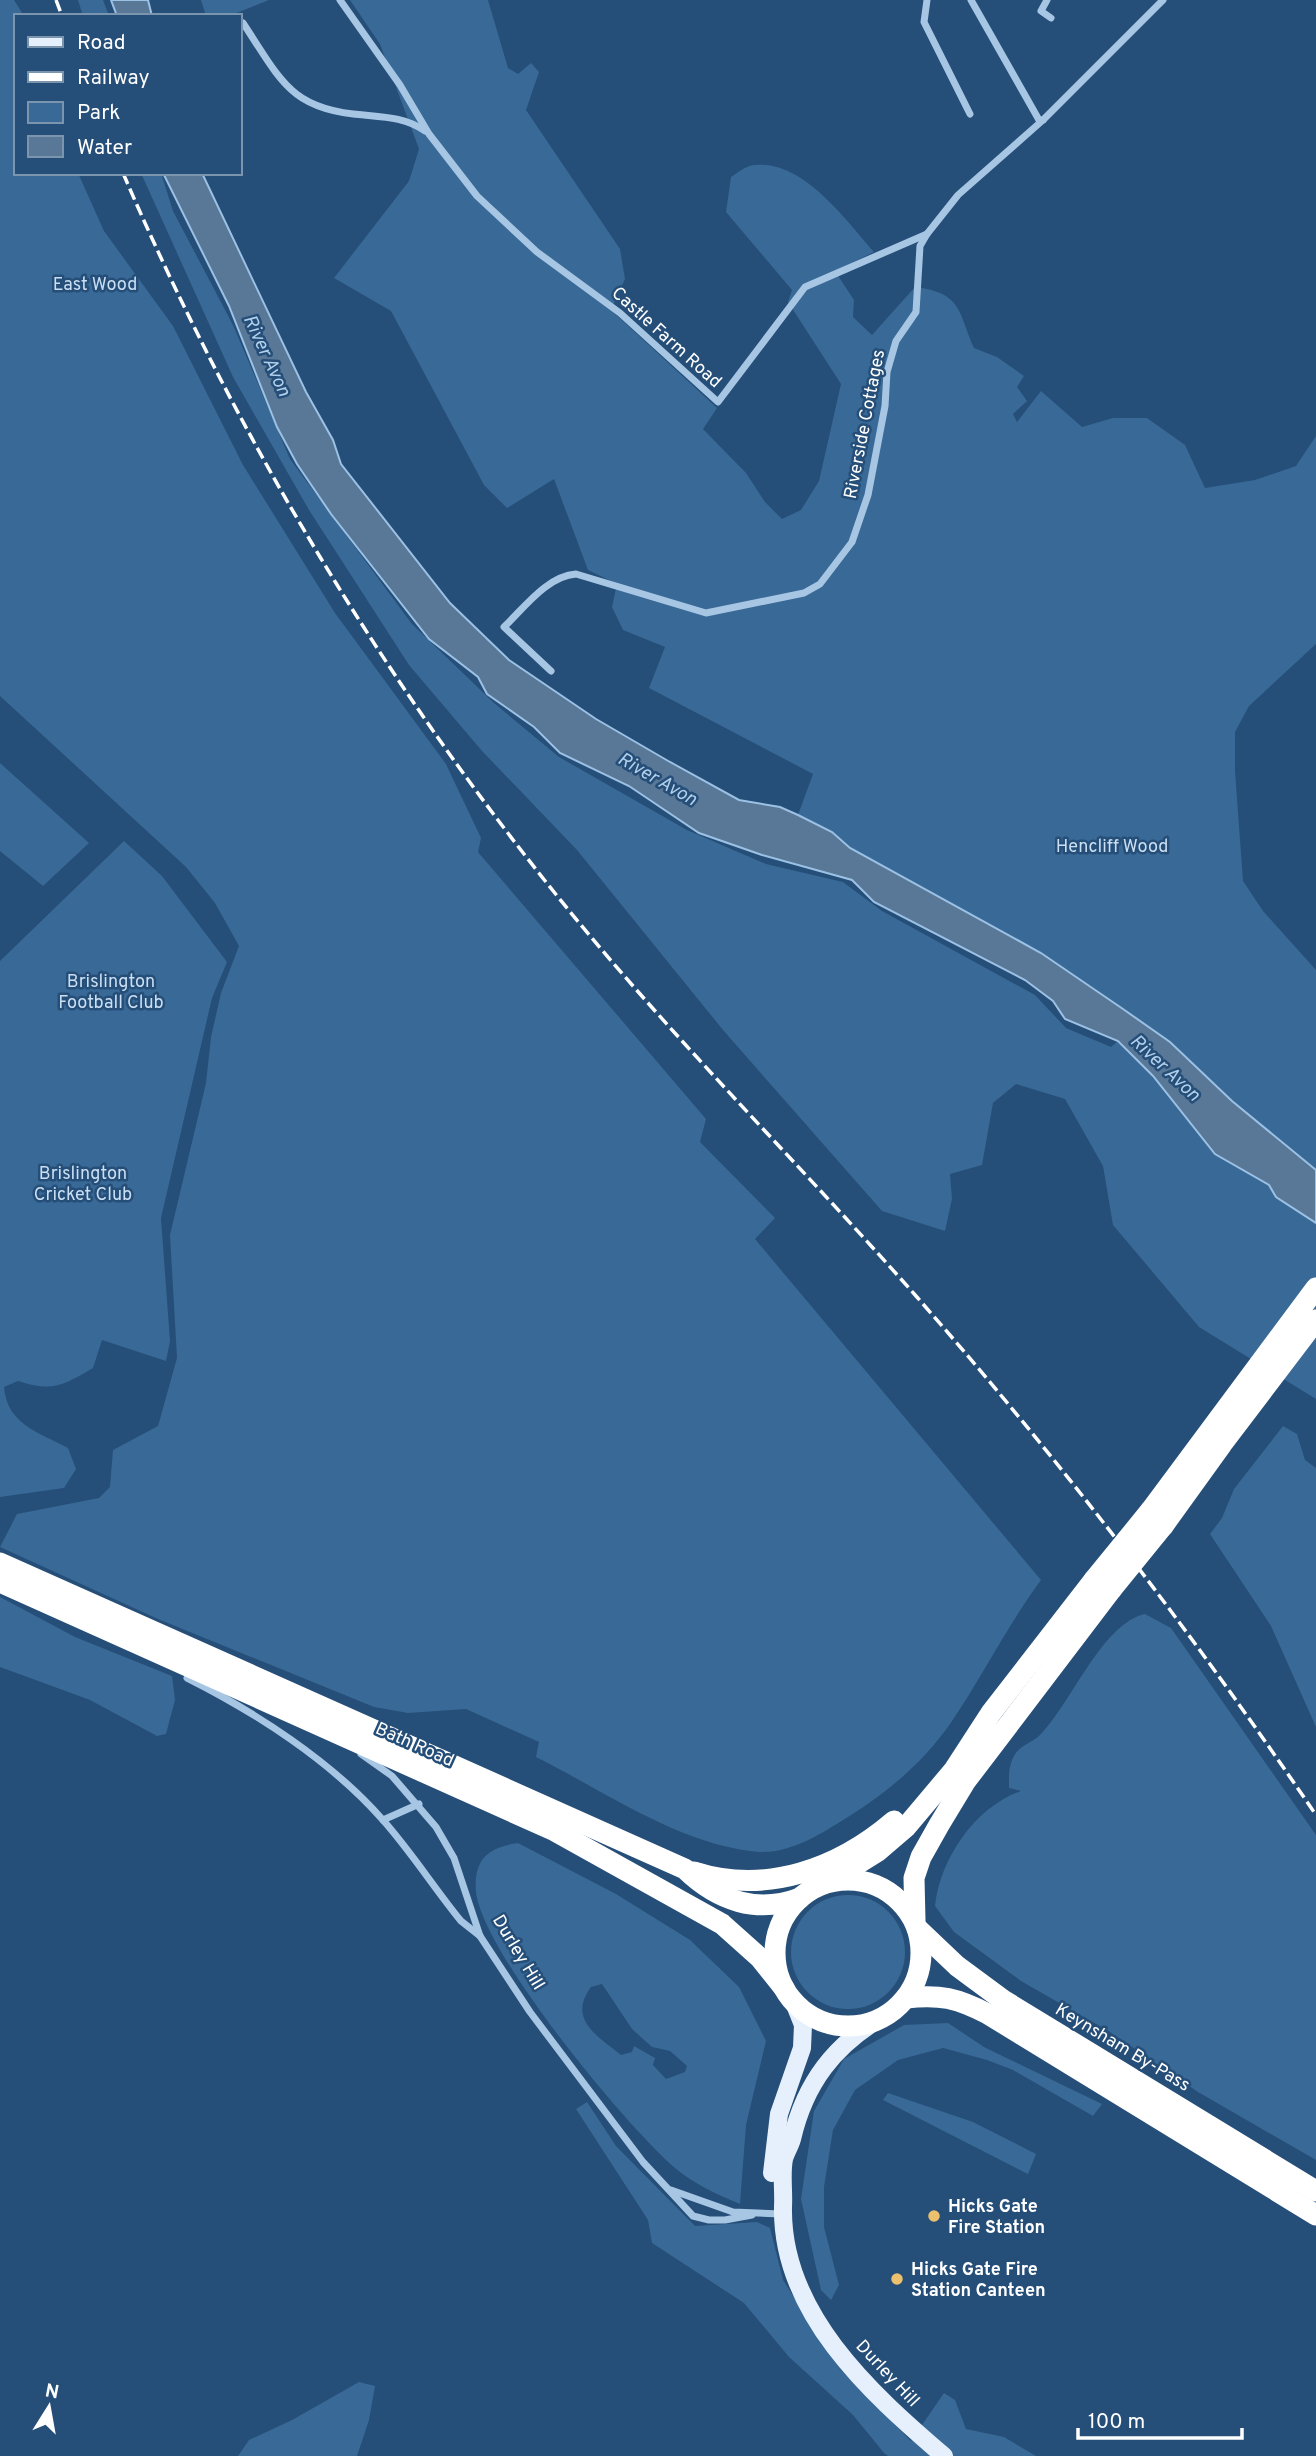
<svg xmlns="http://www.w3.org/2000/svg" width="1316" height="2456" viewBox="0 0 1316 2456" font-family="Overpass,sans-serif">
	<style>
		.green { fill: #396996; fill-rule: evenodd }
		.water { fill: #597897; stroke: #9bc1e4; stroke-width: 2 }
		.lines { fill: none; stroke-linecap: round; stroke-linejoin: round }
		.street { stroke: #a7c6e3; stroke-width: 7 }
		.primary { stroke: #e6f0fc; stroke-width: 18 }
		.highway { stroke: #fff; stroke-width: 21 }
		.rail { stroke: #fff; stroke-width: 3.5; stroke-dasharray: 12 5; stroke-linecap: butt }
		.highway-bridge { stroke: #fff; stroke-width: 21 }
		.poi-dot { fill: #ecc06c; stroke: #254e78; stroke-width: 2.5 }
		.labels { text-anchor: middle; stroke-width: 5; stroke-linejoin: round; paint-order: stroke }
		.park-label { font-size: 18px; fill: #cadff3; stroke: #254e78 }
		.street-label { font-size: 18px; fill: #fff; stroke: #254e78 }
		.poi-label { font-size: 18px; font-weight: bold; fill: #fff; stroke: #254e78; text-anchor: start }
		.water-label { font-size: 19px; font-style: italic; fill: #b2d0eb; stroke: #254e78 }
	</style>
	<rect width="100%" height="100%" fill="#254e78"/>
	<!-- green -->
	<g class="green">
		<path d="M0,0H14L24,16H16V173H78L104,231L173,326L243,465L335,613L446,764L481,838L478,852L706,1119L700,1142L775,1218L755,1239L1041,1580C1007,1626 982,1677 950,1724C920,1767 879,1799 835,1825C809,1841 781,1856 750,1851C674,1841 604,1791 536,1757L539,1742L466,1709L408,1713L374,1707L158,1619L0,1547L17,1514L99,1498L110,1487L113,1450L158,1426L177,1358L170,1235L206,1083L211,1037L221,993L239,946L215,903L186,867L0,696Z"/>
		<path d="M78,0H103L109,16H83Z"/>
		<path d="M201,0H269L229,16H206Z"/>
		<path d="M350,0H488L508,68L518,74L531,63L539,72L526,110L620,249L625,279L611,310L717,408L703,429L746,473L765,502L782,519L801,510L819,481L841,384L788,302L792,290L726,212L731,177C737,173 747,165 755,165C803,160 846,220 874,252L835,271L854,300L853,317L872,335L915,287C962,293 958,311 974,348L997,357L1024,376L1017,387L1027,401L1013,414L1017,422L1041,391L1082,427L1113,418H1147L1185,445L1205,488L1255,480L1296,466L1316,436V644L1249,706L1235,732V771L1243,881L1263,911L1316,970V1170L1232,1101L1170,1042L1123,1009L1041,953L850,848L832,832L798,815L813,774L649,688L665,647L623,630L612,607L617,584L588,570L554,479L507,508L484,485L391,311L334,278L409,181L419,149L380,44Z"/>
		<path d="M141,173H161L173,211L233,325L290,459L412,624L494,703L559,757L687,830L766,864L843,882L882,911L1035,995L1066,1028L1111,1047L1118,1041L1152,1076L1215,1154L1269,1185L1284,1203L1316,1223V1399L1199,1327L1113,1225L1103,1166L1065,1099L1016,1084L993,1103L982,1165L950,1174L952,1199L945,1231L882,1211L723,1030L577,850L482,751L409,665L309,510L233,377Z"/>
		<path d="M0,763L89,843L43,886L0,851Z"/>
		<path d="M124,841L162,876L227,962L212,998L161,1218L170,1341L166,1361L102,1340L93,1368C62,1386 53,1392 18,1381L4,1387C7,1424 38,1432 68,1448L76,1469L64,1488L0,1497V961Z"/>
		<path d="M1283,1426L1297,1434L1305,1460L1316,1468V1727L1271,1626L1210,1534L1222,1518L1234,1489Z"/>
		<path d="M0,1597L75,1637L172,1676L175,1700L166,1734L157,1736L90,1700L0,1667Z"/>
		<path d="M1145,1614L1171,1628L1316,1835V2160L1198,2092L1110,2032L1021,1981L954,1932L935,1906C940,1859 975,1807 1021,1791L1009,1788C1009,1776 1008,1767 1014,1756C1019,1746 1031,1743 1039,1736C1070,1706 1102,1623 1145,1614Z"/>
		<path d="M518,1843L616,1894L690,1940L739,1987L766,2041L746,2125L740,2204C716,2194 694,2184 675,2168C625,2125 483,1953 476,1892C473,1859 489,1847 518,1843ZM602,1984L632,2029L652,2047L670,2051L687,2066L685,2072L666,2079L653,2065L655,2058L634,2046L632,2052L621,2055C598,2036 567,2020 591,1987Z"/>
		<circle cx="848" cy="1952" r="57"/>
		<path d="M948,2023L984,2047L1102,2104L1093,2116L1013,2070L987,2060L943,2048L898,2060L855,2090L833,2130L824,2187V2227L839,2285L831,2300L821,2290L801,2199L814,2111L844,2059L904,2025Z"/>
		<path d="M888,2093L973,2122L1036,2154L1028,2174L883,2100Z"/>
		<path d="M587,2102L616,2146L695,2226L757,2222L770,2228L783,2280L840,2369L911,2441L944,2393L955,2400L966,2429L1004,2437L1036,2456H888L884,2453L853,2415L789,2357L744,2303L652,2243L648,2220L576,2109Z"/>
		<path d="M359,2382L375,2386L369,2420L357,2456H238L249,2440L292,2420Z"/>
	</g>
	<!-- water -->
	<g class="water">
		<path d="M111,0H148L152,16H117Z"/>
		<path d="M163,173H202L306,392L333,440L341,464L450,603L509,660L596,719L670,762L739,800L780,807L798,815L832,832L850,848L1041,953L1123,1009L1170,1042L1232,1101L1316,1170V1223L1276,1197L1269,1185L1215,1154L1153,1076L1118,1041L1065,1019L1053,1001L1025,980L874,902L852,880L762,855L699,833L629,786L560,753L534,727L487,694L478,677L429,639L331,514L297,464L277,427L229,306Z"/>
	</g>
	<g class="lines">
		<!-- street -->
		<g class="street">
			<path d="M340,0L400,85L429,134L477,196L537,252L620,313L718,402L805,287L927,234L958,195L1043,120L1163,0"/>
			<path d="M927,0L924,22L970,114"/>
			<path d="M971,0L1039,120H1043"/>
			<path d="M1047,0L1041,11L1051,18"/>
			<path d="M243,23C281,80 290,110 364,115C386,117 407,118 425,131"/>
			<path d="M551,671L504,627C524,608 547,576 576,574L706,613L804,593L820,584L852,542L868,495L885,406L887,372L896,341L916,312L920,246L927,234"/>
			<path d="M187,1678C255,1712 331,1761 382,1819C410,1850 434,1888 461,1921L480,1936"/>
			<path d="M361,1754L392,1776L436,1827L454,1858L480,1936L530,2012L643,2162L693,2216L709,2220H725L752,2215"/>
			<path d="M383,1820L419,1804"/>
			<path d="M671,2190L733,2212L781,2214"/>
		</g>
		<!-- primary -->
		<g class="primary">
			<path d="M884,2016C834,2045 805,2083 792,2139C790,2146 786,2152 784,2159C781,2174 784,2191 783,2207C781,2312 869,2392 944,2456"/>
			<path d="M772,2173L779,2114L802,2048L803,2025L793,2000"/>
		</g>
		<!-- highway -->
		<g class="highway">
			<path d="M1151,1510L1316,1288"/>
			<path d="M1163,1526L1222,1444L1316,1320"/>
			<path d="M0,1563L685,1869C718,1901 757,1914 800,1898"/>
			<path d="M0,1582L555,1831L722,1924L760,1958L784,1988"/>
			<path d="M694,1872C766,1895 838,1869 894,1821"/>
			<circle cx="848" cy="1953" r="73"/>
			<path d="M830,1881L878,1851L906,1827L954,1770L991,1713L1094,1580"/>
			<path d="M915,1921L914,1878L921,1857L939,1825L965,1782L1111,1590"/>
			<path d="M917,1928L957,1966L1003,2000L1316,2191"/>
			<path d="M906,1998C940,1994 957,1998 988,2014L1316,2215"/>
		</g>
		<!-- rail -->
		<g class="rail">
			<path d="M56,0L62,16"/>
			<path d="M123,173C234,431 378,673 554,892C667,1033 796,1160 916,1296C1061,1461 1193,1634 1316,1815"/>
		</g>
		<!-- highway-bridge -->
		<g class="highway-bridge">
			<path d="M1094,1580L1151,1510"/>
			<path d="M1111,1590L1163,1526"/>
		</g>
	</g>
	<!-- markers -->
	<g class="poi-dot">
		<circle cx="934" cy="2216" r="7"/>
		<circle cx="897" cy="2279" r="7"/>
	</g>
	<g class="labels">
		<!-- park labels -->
		<g class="park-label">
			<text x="95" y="290">East Wood</text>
			<text x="1112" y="852">Hencliff Wood</text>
			<text x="111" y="987">Brislington<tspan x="111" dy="21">Football Club</tspan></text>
			<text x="83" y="1179">Brislington<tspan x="83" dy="21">Cricket Club</tspan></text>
		</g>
		<!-- street labels -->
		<g class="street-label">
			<text transform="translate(667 337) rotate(42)" y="6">Castle Farm Road</text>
			<text transform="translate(864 424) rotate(-79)" y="6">Riverside Cottages</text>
			<text transform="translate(415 1744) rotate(24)" y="6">Bath Road</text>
			<text transform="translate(519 1952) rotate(59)" y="6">Durley Hill</text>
			<text transform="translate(1123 2047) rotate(31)" y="6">Keynsham By-Pass</text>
			<text transform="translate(888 2373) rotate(47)" y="6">Durley Hill</text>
		</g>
		<!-- poi labels -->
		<g class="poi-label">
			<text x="948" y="2212">Hicks Gate<tspan x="948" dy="21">Fire Station</tspan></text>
			<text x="911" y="2275">Hicks Gate Fire<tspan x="911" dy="21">Station Canteen</tspan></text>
		</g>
		<!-- water labels -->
		<g class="water-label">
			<text transform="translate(268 355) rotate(65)" y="7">River Avon</text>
			<text transform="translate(658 778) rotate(30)" y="7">River Avon</text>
			<text transform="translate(1166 1067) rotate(43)" y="7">River Avon</text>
		</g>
	</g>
	<!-- legend -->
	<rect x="14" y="14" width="228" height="161" fill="#254e78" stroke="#7c95ae" stroke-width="2"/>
	<rect x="28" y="37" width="35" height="10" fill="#e6f0fc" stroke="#7c95ae" stroke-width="2"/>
	<text x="77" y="49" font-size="21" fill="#ffffff">Road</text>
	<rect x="28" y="72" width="35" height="10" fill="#ffffff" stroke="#7c95ae" stroke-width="2"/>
	<text x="77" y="84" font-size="21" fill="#ffffff">Railway</text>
	<rect x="28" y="102" width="35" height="21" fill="#396996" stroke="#7c95ae" stroke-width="2"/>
	<text x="77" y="119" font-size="21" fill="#ffffff">Park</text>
	<rect x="28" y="136" width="35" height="21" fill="#597897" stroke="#7c95ae" stroke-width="2"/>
	<text x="77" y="154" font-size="21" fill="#ffffff">Water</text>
	<!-- north arrow -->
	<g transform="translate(49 2407) rotate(11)" stroke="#254e78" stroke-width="5" paint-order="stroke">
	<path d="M0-5L12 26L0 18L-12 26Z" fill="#ffffff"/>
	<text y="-10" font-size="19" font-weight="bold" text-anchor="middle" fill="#ffffff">N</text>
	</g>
	<!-- scale -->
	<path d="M1078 2428v10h164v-10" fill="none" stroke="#ffffff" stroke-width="3.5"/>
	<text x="1088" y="2428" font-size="21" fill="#ffffff" stroke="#254e78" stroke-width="5" paint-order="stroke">100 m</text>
</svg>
